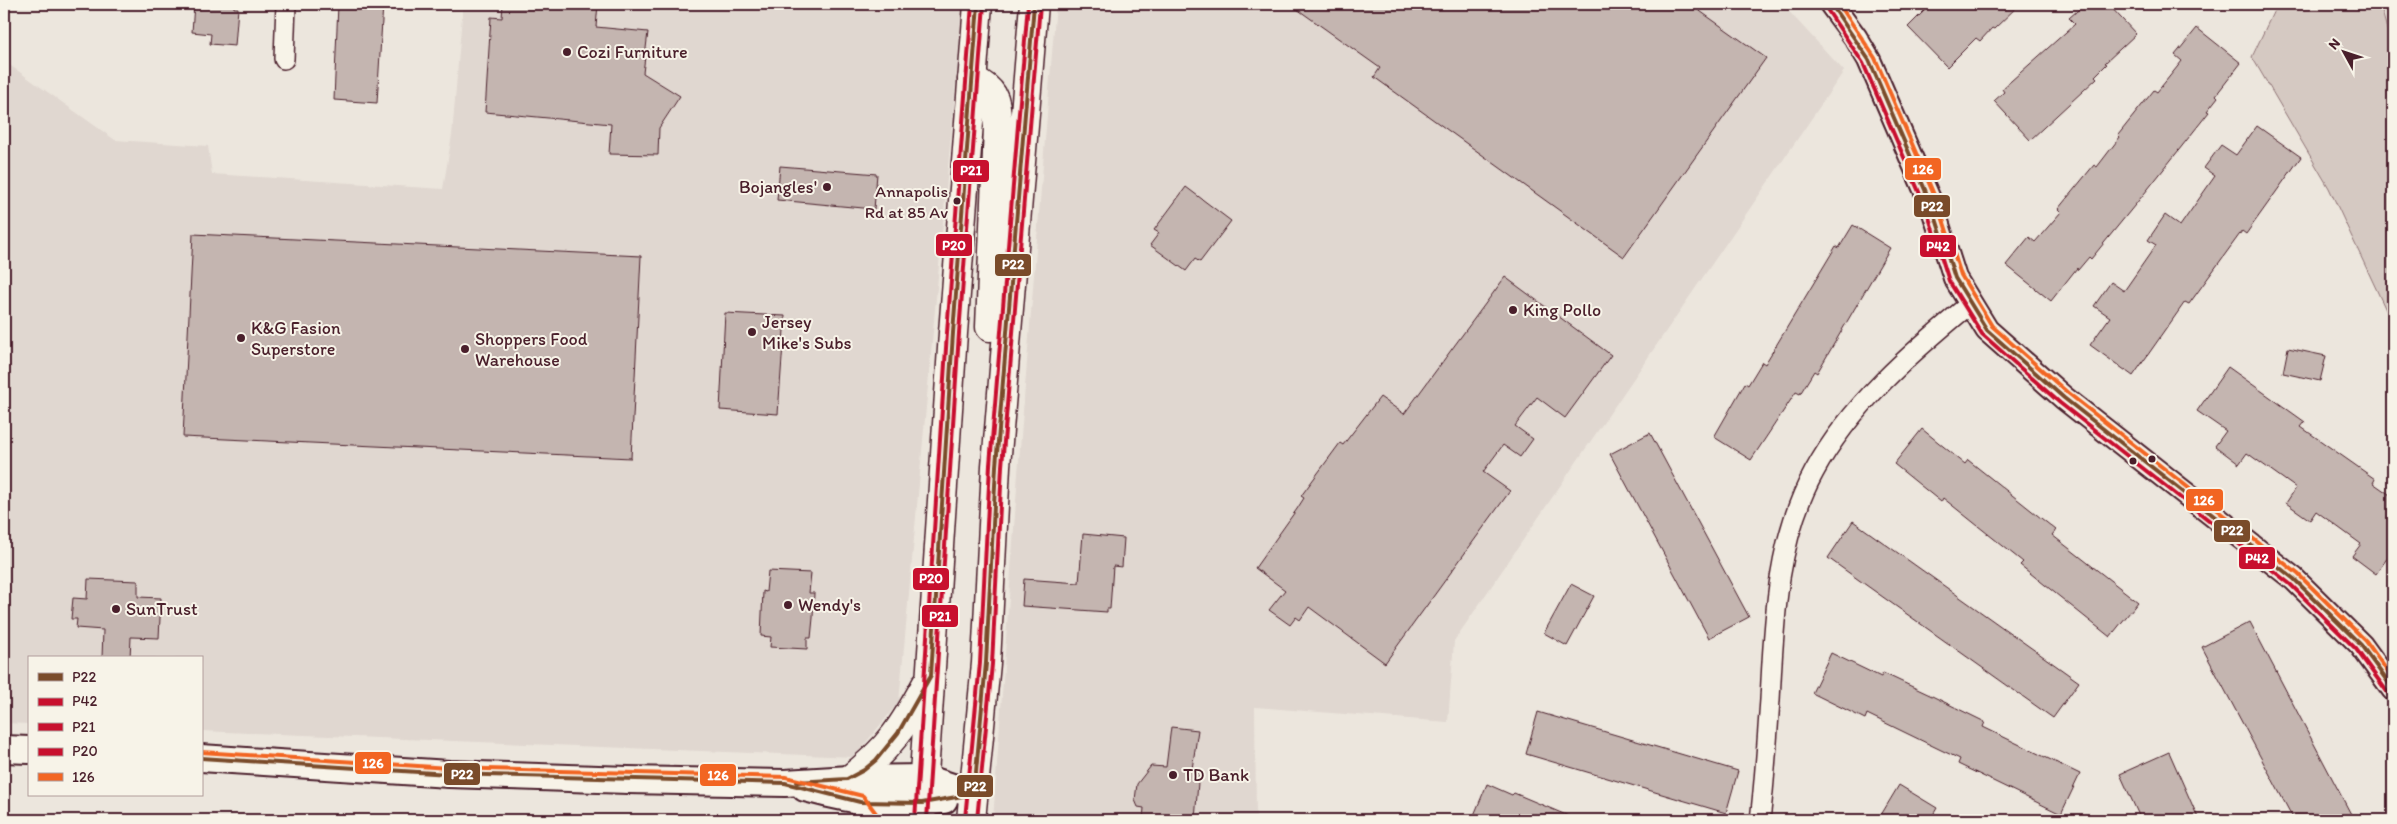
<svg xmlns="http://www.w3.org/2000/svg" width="2397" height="824" viewBox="0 0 2397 824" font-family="Itim,sans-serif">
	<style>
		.built { fill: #e0d7d0 }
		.green { fill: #d5c9c2; stroke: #907476 }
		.building { fill: #c4b5b0; stroke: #4a1f2b }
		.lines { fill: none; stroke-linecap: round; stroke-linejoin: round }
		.minor-casing { stroke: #4a1f2b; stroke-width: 22 }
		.tertiary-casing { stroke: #4a1f2b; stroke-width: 26 }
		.secondary-casing { stroke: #4a1f2b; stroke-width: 30 }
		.primary-casing { stroke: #4a1f2b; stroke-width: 31 }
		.minor { stroke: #f7f3e8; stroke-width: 19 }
		.tertiary { stroke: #f7f3e8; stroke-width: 22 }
		.secondary { stroke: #f7f3e8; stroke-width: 26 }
		.primary { stroke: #f7f3e8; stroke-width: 28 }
		.bus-1-casing { stroke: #f7f3e8; stroke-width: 8 }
		.bus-2-casing { stroke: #f7f3e8; stroke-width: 8 }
		.bus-3-casing { stroke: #f7f3e8; stroke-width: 8 }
		.bus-4-casing { stroke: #f7f3e8; stroke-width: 8 }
		.bus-5-casing { stroke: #f7f3e8; stroke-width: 8 }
		.bus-1 { stroke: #7a4b2a; stroke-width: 4 }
		.bus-2 { stroke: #c8102e; stroke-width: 4 }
		.bus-3 { stroke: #c8102e; stroke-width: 4 }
		.bus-4 { stroke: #c8102e; stroke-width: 4 }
		.bus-5 { stroke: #f26522; stroke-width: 4 }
		.poi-dot { fill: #4a1f2b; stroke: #f7f3e8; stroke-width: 2 }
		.labels { text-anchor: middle; stroke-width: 4; stroke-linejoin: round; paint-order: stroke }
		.bus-label { font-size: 17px; fill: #4a1f2b; stroke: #f7f3e8; text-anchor: end }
		.poi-label { font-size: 18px; fill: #4a1f2b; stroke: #f7f3e8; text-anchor: start }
		.line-badge { stroke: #f7f3e8; stroke-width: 2 }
		.badge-label { font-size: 14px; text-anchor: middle; font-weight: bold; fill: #fff }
	</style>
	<rect width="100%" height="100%" fill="#ece6dd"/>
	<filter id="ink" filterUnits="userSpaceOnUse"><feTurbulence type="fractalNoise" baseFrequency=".02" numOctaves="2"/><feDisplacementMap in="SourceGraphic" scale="10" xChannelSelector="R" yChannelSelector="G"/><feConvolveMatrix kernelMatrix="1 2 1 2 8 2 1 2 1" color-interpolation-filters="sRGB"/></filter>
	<g filter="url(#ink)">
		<!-- built -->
		<g class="built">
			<path d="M463,4H963L899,702L854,757L201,731V658H29V724L4,723V61L115,140L208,146L212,174L443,189L452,135Z"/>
			<path d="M1056,4H1782L1844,71L1454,641L1448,722L1255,707L1256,820H993L1018,473Z"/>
		</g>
		<!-- green -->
		<path class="green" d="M2277,4H2380L2393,51V325L2329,188L2252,57Z"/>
		<!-- building -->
		<g class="building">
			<path d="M194,4L234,5V8H238L235,46L210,44L211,34L192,32Z"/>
			<path d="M338,4H383L377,103L334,100Z"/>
			<path d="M503,4H598L596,27L648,32L643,73L680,96L659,128L658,155L609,154L611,124L485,112L491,17L502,18Z"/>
			<path d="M1290,4H1690L1766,58L1624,257L1374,77L1380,68Z"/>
			<path d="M1931,4H2020L1994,29L1992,28L1980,41L1976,38L1947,67L1908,27Z"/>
			<path d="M2085,4H2108L2136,34L2105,63L2107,64L2095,76L2097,78L2030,140L1994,101L2004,92L2002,89L2075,24L2069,18Z"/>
			<path d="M2197,28L2241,63L2216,95L2218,97L2207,111L2209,112L2148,189L2091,259L2089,257L2078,270L2077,268L2051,301L2006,265L2029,237L2035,242L2061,212L2058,209L2094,165L2097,167L2120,137L2118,135L2154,90L2157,92L2182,61L2175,55Z"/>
			<path d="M2257,126L2301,157L2246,234L2242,231L2189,304L2185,302L2133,376L2090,345L2110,317L2094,306L2111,282L2124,291L2156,245L2148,240L2165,215L2180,226L2215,176L2204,168L2221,145L2236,155Z"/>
			<path d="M780,166L877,174L874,209L777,200Z"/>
			<path d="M1186,187L1231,221L1200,262L1195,259L1186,271L1150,245L1159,233L1154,230Z"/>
			<path d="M1853,225L1890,248L1817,373L1814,371L1800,394L1796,392L1751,460L1714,437L1745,383L1748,385L1762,362L1765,364L1836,246L1839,248Z"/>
			<path d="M193,234L641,256L631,458L183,437Z"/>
			<path d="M1505,277L1611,355L1565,418L1537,397L1515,426L1533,439L1520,457L1503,445L1483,472L1510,491L1385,663L1309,607L1300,620L1296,617L1290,625L1269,610L1285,590L1255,568L1297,509L1304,498L1301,496L1340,443L1343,445L1380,397L1404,414Z"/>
			<path d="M725,313L785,316L778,414L720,410Z"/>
			<path d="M2288,348L2326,356L2320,381L2283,373Z"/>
			<path d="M2228,367L2305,422L2301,427L2375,479L2373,483L2393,497V550L2376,574L2352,556L2361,544L2316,511L2310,520L2286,503L2296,488L2247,453L2239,464L2215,446L2226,431L2197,411Z"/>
			<path d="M1922,429L1965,464L1968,460L2056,530L2052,535L2138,602L2110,637L2020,565L2023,562L1943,498L1941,502L1894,464Z"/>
			<path d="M1650,433L1749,617L1709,638L1610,454Z"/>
			<path d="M1853,521L2079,682L2053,718L1828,558Z"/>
			<path d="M1083,534L1124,538L1122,567L1113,566L1110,609H1107V612L1022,606L1024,579L1079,583Z"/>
			<path d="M768,571L811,573L809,593H814L813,618L811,638H807V649L770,647L771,637L761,636L763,591L766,592Z"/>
			<path d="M88,579L138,581V597L161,598L159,638L131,637L130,658H102L103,630L76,628L77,619H71L73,598L87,599Z"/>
			<path d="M1571,584L1594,596L1567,646L1544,633Z"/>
			<path d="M2250,622L2354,820H2294L2202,647Z"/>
			<path d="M1831,653L1881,677L1883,673L1932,696L1985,722L1983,727L2080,774L2061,814L1958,764L1960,759L1941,750L1867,714L1865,719L1812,693Z"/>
			<path d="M1538,712L1738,771L1726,813L1526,754Z"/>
			<path d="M1171,727L1198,730L1192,769L1199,770L1195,820H1143L1144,808L1138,807L1135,800L1137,784L1151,766L1166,767Z"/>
			<path d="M2169,752L2199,820H2141L2120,774Z"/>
			<path d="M1487,784L1512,795L1514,793L1578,820H1472Z"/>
			<path d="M1899,785L1937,808L1930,820H1878Z"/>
		</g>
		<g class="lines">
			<!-- minor casing -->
			<g class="minor-casing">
				<g id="minor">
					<path d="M284,59L286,4"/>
					<path d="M1760,820C1765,780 1767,740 1770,700C1774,623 1776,541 1814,472C1850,405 1912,352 1970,304"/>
				</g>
			</g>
			<!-- tertiary casing -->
			<g class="tertiary-casing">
				<path id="tertiary" d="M1831,4L1856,38L1869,60L1932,206L1955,278L1987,330L2064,398L2294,579L2361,645L2393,689"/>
			</g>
			<!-- secondary casing -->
			<g class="secondary-casing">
				<g id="secondary">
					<path d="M4,749L29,750"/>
					<path d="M201,758L449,774L628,780L785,783L850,779L925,778L974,794"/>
					<path d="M805,788C853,801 895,808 944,800"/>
				</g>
			</g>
			<!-- primary casing -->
			<g class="primary-casing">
				<g id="primary">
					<path d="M972,79C998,92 995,100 998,127L990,327"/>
					<path d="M850,779C890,748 903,727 927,683"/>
					<path d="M860,802L873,820"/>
					<path d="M921,820L953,333L978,4"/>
					<path d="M971,820L986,663L996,466L1034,4"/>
				</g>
			</g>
			<!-- minor -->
			<use href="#minor" class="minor"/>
			<!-- tertiary -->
			<use href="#tertiary" class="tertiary"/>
			<!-- secondary -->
			<use href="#secondary" class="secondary"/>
			<!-- primary -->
			<use href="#primary" class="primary"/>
			<!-- bus-1 casing -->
			<g class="bus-1-casing">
				<g id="bus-1">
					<path d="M1831,4L1869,60L1932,206L1955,278L1987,330L2064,398L2294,579L2361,645L2393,689"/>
					<path d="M201,758L449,774L785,783L860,802L922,803L974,794L986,663L996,466L1034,4"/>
					<path d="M797,782L847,779L864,770L876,760L898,733L931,675L953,333L978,4"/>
				</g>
			</g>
			<!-- bus-2 casing -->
			<g class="bus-2-casing">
				<path id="bus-2" d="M1826,8L1863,63L1926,208L1949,281L1982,334L2060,403L2290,584L2356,649L2388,693"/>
			</g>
			<!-- bus-3 casing -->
			<g class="bus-3-casing">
				<g id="bus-3">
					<path d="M927,820L959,333L984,4"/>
					<path d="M977,820L992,664L1002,466L1040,5"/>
				</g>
			</g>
			<!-- bus-4 casing -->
			<g class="bus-4-casing">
				<g id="bus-4">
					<path d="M965,819L980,663L990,465L1028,4"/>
					<path d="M915,820L947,333L972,4"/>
				</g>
			</g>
			<!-- bus-5 casing -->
			<g class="bus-5-casing">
				<g id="bus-5">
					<path d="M1839,4L1875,58L1938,204L1961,275L1992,326L2068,393L2298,574L2366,641L2393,679"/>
					<path d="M201,752L449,768L786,777L863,796L878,816"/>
				</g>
			</g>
			<!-- bus-1 -->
			<use href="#bus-1" class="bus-1"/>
			<!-- bus-2 -->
			<use href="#bus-2" class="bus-2"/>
			<!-- bus-3 -->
			<use href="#bus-3" class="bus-3"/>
			<!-- bus-4 -->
			<use href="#bus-4" class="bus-4"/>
			<!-- bus-5 -->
			<use href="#bus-5" class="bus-5"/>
		</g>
	</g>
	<!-- markers -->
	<g class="poi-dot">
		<circle cx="567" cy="52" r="5"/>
		<circle cx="827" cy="187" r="5"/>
		<circle cx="957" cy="201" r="4.5"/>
		<circle cx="1513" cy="310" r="5"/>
		<circle cx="752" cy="332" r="5"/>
		<circle cx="241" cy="338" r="5"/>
		<circle cx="465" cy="349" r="5"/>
		<circle cx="2152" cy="459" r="4.5"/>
		<circle cx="2133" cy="461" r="4.5"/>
		<circle cx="788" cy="605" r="5"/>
		<circle cx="116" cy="609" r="5"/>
		<circle cx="1173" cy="775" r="5"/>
	</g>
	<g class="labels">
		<!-- bus labels -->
		<g class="bus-label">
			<text x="948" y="197">Annapolis<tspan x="948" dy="21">Rd at 85 Av</tspan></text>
		</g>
		<!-- poi labels -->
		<g class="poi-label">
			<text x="577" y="58">Cozi Furniture</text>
			<text x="817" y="193" text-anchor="end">Bojangles'</text>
			<text x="1523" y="316">King Pollo</text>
			<text x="762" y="328">Jersey<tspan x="762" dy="21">Mike's Subs</tspan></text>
			<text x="251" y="334">K&amp;G Fasion<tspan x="251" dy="21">Superstore</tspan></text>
			<text x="475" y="345">Shoppers Food<tspan x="475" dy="21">Warehouse</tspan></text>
			<text x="798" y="611">Wendy's</text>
			<text x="126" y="615">SunTrust</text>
			<text x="1183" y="781">TD Bank</text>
		</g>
	</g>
	<g class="line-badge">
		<rect x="1904" y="157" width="38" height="24" rx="5" fill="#f26522"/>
		<rect x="952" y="159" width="38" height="24" rx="5" fill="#c8102e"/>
		<rect x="1913" y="194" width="38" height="24" rx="5" fill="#7a4b2a"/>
		<rect x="935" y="233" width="38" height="24" rx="5" fill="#c8102e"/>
		<rect x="1919" y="234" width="38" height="24" rx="5" fill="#c8102e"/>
		<rect x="994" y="253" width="38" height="24" rx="5" fill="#7a4b2a"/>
		<rect x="2185" y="488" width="39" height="24" rx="5" fill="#f26522"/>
		<rect x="2213" y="519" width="38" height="24" rx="5" fill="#7a4b2a"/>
		<rect x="2238" y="546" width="38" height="24" rx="5" fill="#c8102e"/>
		<rect x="912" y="567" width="38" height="24" rx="5" fill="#c8102e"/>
		<rect x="921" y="604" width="38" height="24" rx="5" fill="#c8102e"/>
		<rect x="354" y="751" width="38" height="24" rx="5" fill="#f26522"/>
		<rect x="443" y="762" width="38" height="24" rx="5" fill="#7a4b2a"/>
		<rect x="699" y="763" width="38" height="24" rx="5" fill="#f26522"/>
		<rect x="956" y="774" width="38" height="24" rx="5" fill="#7a4b2a"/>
	</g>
	<g class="badge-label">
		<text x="1923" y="174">126</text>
		<text x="971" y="175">P21</text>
		<text x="1932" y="211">P22</text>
		<text x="954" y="250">P20</text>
		<text x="1938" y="251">P42</text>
		<text x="1013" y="269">P22</text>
		<text x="2204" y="505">126</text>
		<text x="2232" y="535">P22</text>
		<text x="2257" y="563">P42</text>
		<text x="931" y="583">P20</text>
		<text x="940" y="621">P21</text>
		<text x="373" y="768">126</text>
		<text x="462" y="779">P22</text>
		<text x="718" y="780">126</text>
		<text x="975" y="791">P22</text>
	</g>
	<!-- margin -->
	<rect width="2397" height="824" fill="none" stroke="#f7f3e8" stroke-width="20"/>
	<rect x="10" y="10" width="2377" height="804" fill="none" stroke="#4a1f2b" stroke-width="2" filter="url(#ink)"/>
	<!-- legend -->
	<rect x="28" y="656" width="175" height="140" fill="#f7f3e8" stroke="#b29e9c"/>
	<rect x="38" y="673" width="25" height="8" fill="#7a4b2a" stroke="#b29e9c"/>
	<text x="72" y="682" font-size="15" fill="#4a1f2b">P22</text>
	<rect x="38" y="698" width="25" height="8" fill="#c8102e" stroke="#b29e9c"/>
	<text x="72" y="706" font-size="15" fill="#4a1f2b">P42</text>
	<rect x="38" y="723" width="25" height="8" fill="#c8102e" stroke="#b29e9c"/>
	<text x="72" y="732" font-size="15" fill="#4a1f2b">P21</text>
	<rect x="38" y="748" width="25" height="8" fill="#c8102e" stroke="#b29e9c"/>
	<text x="72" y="756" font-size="15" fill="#4a1f2b">P20</text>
	<rect x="38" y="773" width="25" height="8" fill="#f26522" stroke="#b29e9c"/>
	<text x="72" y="782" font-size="15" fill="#4a1f2b">126</text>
	<!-- north arrow -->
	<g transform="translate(2344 52) rotate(310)" stroke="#f7f3e8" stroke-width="4" paint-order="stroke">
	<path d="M0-4L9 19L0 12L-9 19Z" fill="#4a1f2b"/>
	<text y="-8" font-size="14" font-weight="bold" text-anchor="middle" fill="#4a1f2b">N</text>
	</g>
</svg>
